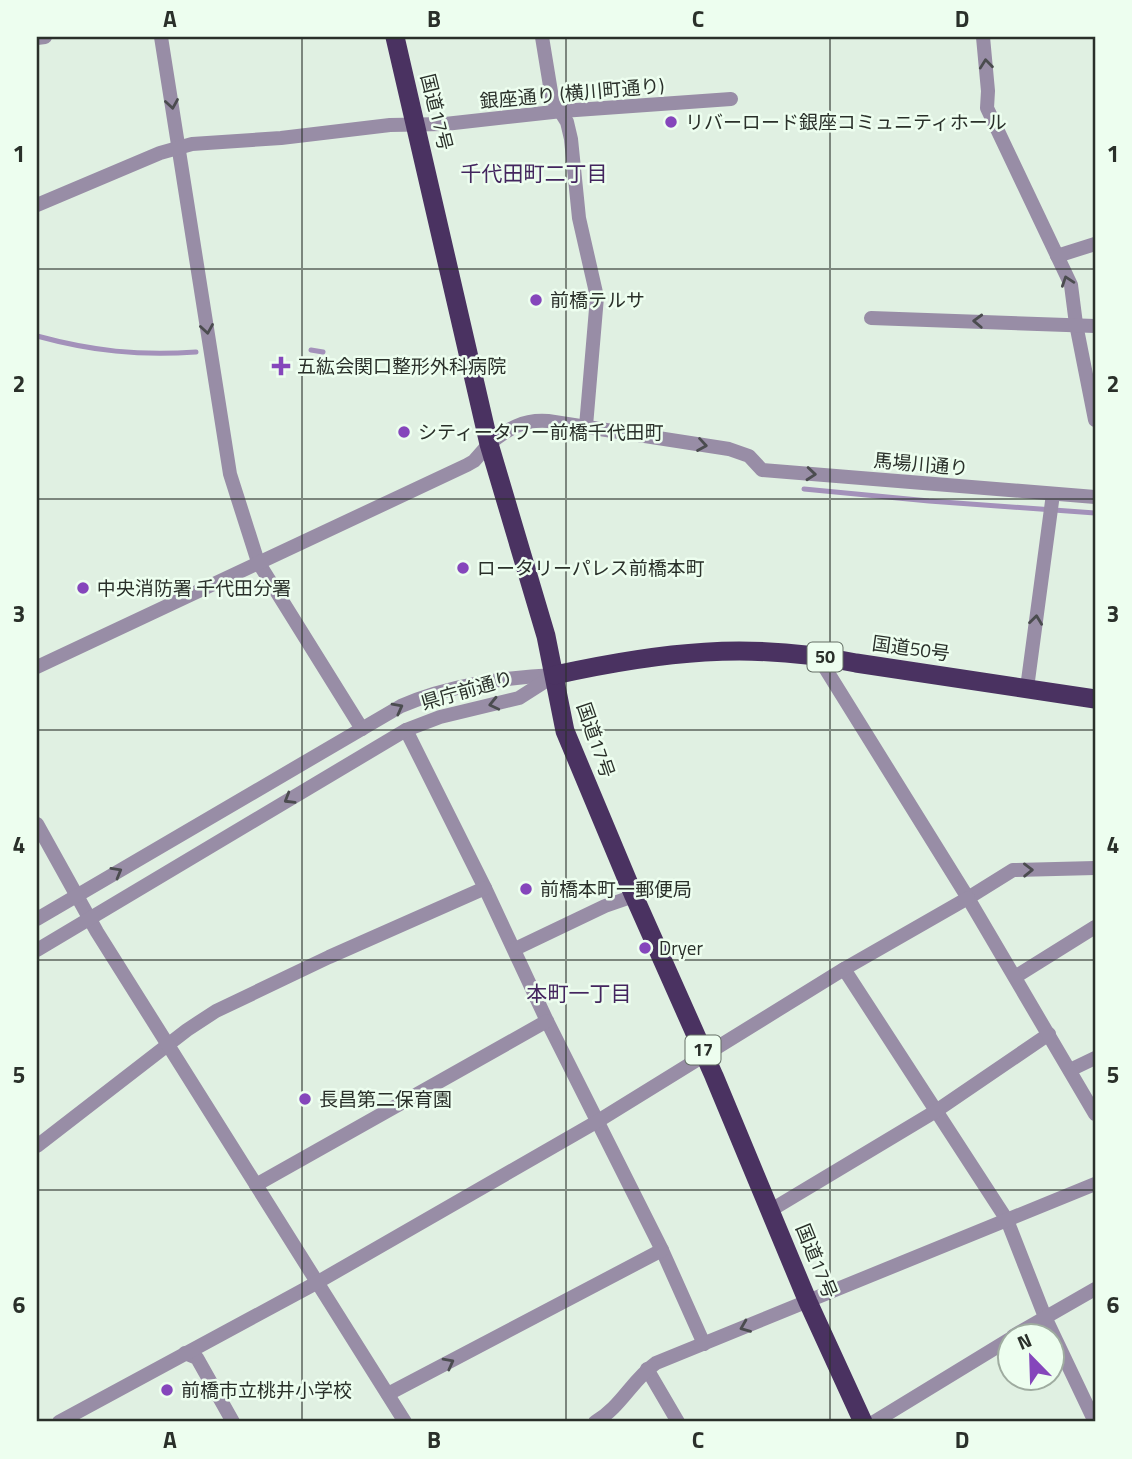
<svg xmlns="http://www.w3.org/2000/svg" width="1132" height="1459" viewBox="0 0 1132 1459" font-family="'Titillium Web','Noto Sans JP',sans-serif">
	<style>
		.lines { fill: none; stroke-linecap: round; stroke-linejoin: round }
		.stream { stroke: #a391ba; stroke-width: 5 }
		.minor { stroke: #988da6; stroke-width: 14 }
		.tertiary { stroke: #988da6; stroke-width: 14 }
		.trunk { stroke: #4a3261; stroke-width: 19 }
		.oneway { stroke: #4b4c4f }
		.grid { fill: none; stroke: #2a302a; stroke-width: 2; stroke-opacity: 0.55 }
		.poi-dot { fill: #8546bb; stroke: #edfeef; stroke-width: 2.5 }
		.labels { text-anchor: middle; stroke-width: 5; stroke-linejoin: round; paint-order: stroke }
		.shield { fill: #edfeef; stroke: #646e65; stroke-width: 2 }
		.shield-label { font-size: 18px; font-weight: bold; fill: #2a302a }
		.street-label { font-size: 19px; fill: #2a302a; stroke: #edfeef }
		.poi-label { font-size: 19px; fill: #2a302a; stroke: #edfeef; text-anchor: start }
		.neighbourhood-label { font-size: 21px; fill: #43255e; stroke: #edfeef }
		.neatline { fill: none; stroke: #2a302a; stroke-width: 2.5 }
		.grid-label { font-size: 23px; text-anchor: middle; font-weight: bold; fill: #2a302a }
	</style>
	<rect width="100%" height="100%" fill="#e0f0e2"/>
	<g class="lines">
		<!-- stream -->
		<g class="stream">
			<path d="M37,336C92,351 139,356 196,352"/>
			<path d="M311,350L323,352"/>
			<path d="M804,489L929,501L1095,513"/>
		</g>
		<!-- minor -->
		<g class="minor">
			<path d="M161,37L230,474L258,562L362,729"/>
			<path d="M542,37L552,98L567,122L571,139L579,218L597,297L586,426"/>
			<path d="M983,37L988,91L987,108L1071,285L1076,324L1095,420"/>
			<path d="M37,38L45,37"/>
			<path d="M37,205L160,153L192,144L281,138L390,125L445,124L562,111L731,99"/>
			<path d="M1057,256L1095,244"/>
			<path d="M871,318L1095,326"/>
			<path d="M489,444C508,429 523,419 548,421L729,449L749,456L762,470L1095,497"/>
			<path d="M1027,688L1053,494"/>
			<path d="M406,730L485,888L547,1021L662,1250L704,1344"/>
			<path d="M968,898L1013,870L1095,868"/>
			<path d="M515,949L605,906L634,896"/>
			<path d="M844,969L1007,1220L1045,1317L1095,1422"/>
			<path d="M1015,977L1095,927"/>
			<path d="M1070,1070L1095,1058"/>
			<path d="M37,1146L187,1030L216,1011L329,957L485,888"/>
			<path d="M256,1185L547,1021"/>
			<path d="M771,1210L936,1111L1049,1034"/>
			<path d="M185,1353L197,1358L233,1422"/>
			<path d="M647,1369L678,1422"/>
			<path d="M388,1394L662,1250"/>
			<path d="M595,1422C621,1407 632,1380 656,1363L1095,1184"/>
		</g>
		<!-- tertiary -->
		<g class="tertiary">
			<path d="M817,655L968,898L1095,1114"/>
			<path d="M37,667L467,465L474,461L489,444"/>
			<path d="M37,824L97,932L405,1422"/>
			<path d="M37,919L401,706C447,686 505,677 555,675"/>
			<path d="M37,950L406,730L440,717L519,698L555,675"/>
			<path d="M1013,1336L1095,1289"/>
			<path d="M59,1422L318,1282L598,1121L844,969L968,898"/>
			<path d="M874,1422L1010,1339"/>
		</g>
		<!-- trunk -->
		<g class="trunk">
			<path d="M395,37L489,444L546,636L565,731L634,896L714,1076L808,1302L863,1422"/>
			<path d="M555,675C660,652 749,641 856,663L1095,699"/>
		</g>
	</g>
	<!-- one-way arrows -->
	<defs><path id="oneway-chevron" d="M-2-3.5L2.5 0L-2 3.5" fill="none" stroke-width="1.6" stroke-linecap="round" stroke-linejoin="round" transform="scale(1.75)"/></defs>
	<g class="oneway">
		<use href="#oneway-chevron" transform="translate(986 64) rotate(-96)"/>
		<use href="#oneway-chevron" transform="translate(172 104) rotate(81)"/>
		<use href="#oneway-chevron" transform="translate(1067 281) rotate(-109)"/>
		<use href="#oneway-chevron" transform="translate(978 321) rotate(-178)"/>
		<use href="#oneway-chevron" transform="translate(207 329) rotate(81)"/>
		<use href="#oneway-chevron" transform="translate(702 445) rotate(9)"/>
		<use href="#oneway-chevron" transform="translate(811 474) rotate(5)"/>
		<use href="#oneway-chevron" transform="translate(1036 620) rotate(-83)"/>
		<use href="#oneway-chevron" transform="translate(494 704) rotate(167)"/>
		<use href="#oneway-chevron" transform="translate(398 708) rotate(-28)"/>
		<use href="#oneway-chevron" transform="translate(289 799) rotate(149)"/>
		<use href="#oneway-chevron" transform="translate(1028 870) rotate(-1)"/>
		<use href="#oneway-chevron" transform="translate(117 872) rotate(-30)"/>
		<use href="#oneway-chevron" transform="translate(745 1327) rotate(158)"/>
		<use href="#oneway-chevron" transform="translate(449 1363) rotate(-28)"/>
	</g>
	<!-- grid -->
	<path class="grid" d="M302,37V1422M566,37V1422M830,37V1422M37,269H1095M37,499H1095M37,730H1095M37,960H1095M37,1190H1095"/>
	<!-- markers -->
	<g class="poi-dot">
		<circle cx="671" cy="122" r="7"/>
		<circle cx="536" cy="300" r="7"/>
		<path d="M277.5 355.5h7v7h7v7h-7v7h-7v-7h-7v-7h7z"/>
		<circle cx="404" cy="432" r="7"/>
		<circle cx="463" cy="568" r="7"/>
		<circle cx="83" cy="588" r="7"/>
		<circle cx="526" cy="889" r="7"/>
		<circle cx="645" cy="948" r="7"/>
		<circle cx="305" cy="1099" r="7"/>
		<circle cx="167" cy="1390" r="7"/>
	</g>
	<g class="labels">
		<!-- shield labels -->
		<g class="shield">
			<rect x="807.5" y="642.5" width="35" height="29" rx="5"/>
			<rect x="685.5" y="1035.5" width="35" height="29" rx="5"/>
		</g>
		<g class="shield-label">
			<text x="825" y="663">50</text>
			<text x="703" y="1056">17</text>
		</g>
		<!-- street labels -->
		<g class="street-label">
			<text transform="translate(572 93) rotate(-5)" y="7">銀座通り (横川町通り)</text>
			<text transform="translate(437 112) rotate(76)" y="7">国道17号</text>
			<text transform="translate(921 464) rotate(5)" y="7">馬場川通り</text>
			<text transform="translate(911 648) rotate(8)" y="7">国道50号</text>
			<text transform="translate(467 690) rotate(-16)" y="7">県庁前通り</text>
			<text transform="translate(596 740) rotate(71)" y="7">国道17号</text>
			<text transform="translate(817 1261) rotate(68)" y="7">国道17号</text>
		</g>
		<!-- poi labels -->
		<g class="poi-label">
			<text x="685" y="129">リバーロード銀座コミュニティホール</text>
			<text x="550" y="307">前橋テルサ</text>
			<text x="297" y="373">五紘会関口整形外科病院</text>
			<text x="418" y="439">シティータワー前橋千代田町</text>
			<text x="477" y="575">ロータリーパレス前橋本町</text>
			<text x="97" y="595">中央消防署 千代田分署</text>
			<text x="540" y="896">前橋本町一郵便局</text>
			<text x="659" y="955">Dryer</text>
			<text x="319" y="1106">長昌第二保育園</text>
			<text x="181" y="1397">前橋市立桃井小学校</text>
		</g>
		<!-- neighbourhood labels -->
		<g class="neighbourhood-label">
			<text x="534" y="181">千代田町二丁目</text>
			<text x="579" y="1001">本町一丁目</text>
		</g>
	</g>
	<!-- border -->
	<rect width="1132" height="1459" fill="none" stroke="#edfeef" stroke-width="77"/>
	<!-- north arrow -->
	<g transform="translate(1031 1357) rotate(337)"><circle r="33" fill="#edfeef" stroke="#9faca0" stroke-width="2"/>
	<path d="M0-5L12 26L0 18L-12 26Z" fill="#8546bb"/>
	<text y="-10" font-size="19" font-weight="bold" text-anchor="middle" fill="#2a302a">N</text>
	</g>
	<rect x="38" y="38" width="1056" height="1382" class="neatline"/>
	<g class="grid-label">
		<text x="170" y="27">A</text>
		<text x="434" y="27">B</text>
		<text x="698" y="27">C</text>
		<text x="962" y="27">D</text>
		<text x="19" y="162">1</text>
		<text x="1113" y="162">1</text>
		<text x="19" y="392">2</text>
		<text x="1113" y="392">2</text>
		<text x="19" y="622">3</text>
		<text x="1113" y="622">3</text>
		<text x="19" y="853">4</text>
		<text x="1113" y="853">4</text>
		<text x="19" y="1083">5</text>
		<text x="1113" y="1083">5</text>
		<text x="19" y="1313">6</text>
		<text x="1113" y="1313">6</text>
		<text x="170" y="1448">A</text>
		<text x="434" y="1448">B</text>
		<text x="698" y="1448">C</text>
		<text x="962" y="1448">D</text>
	</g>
</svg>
